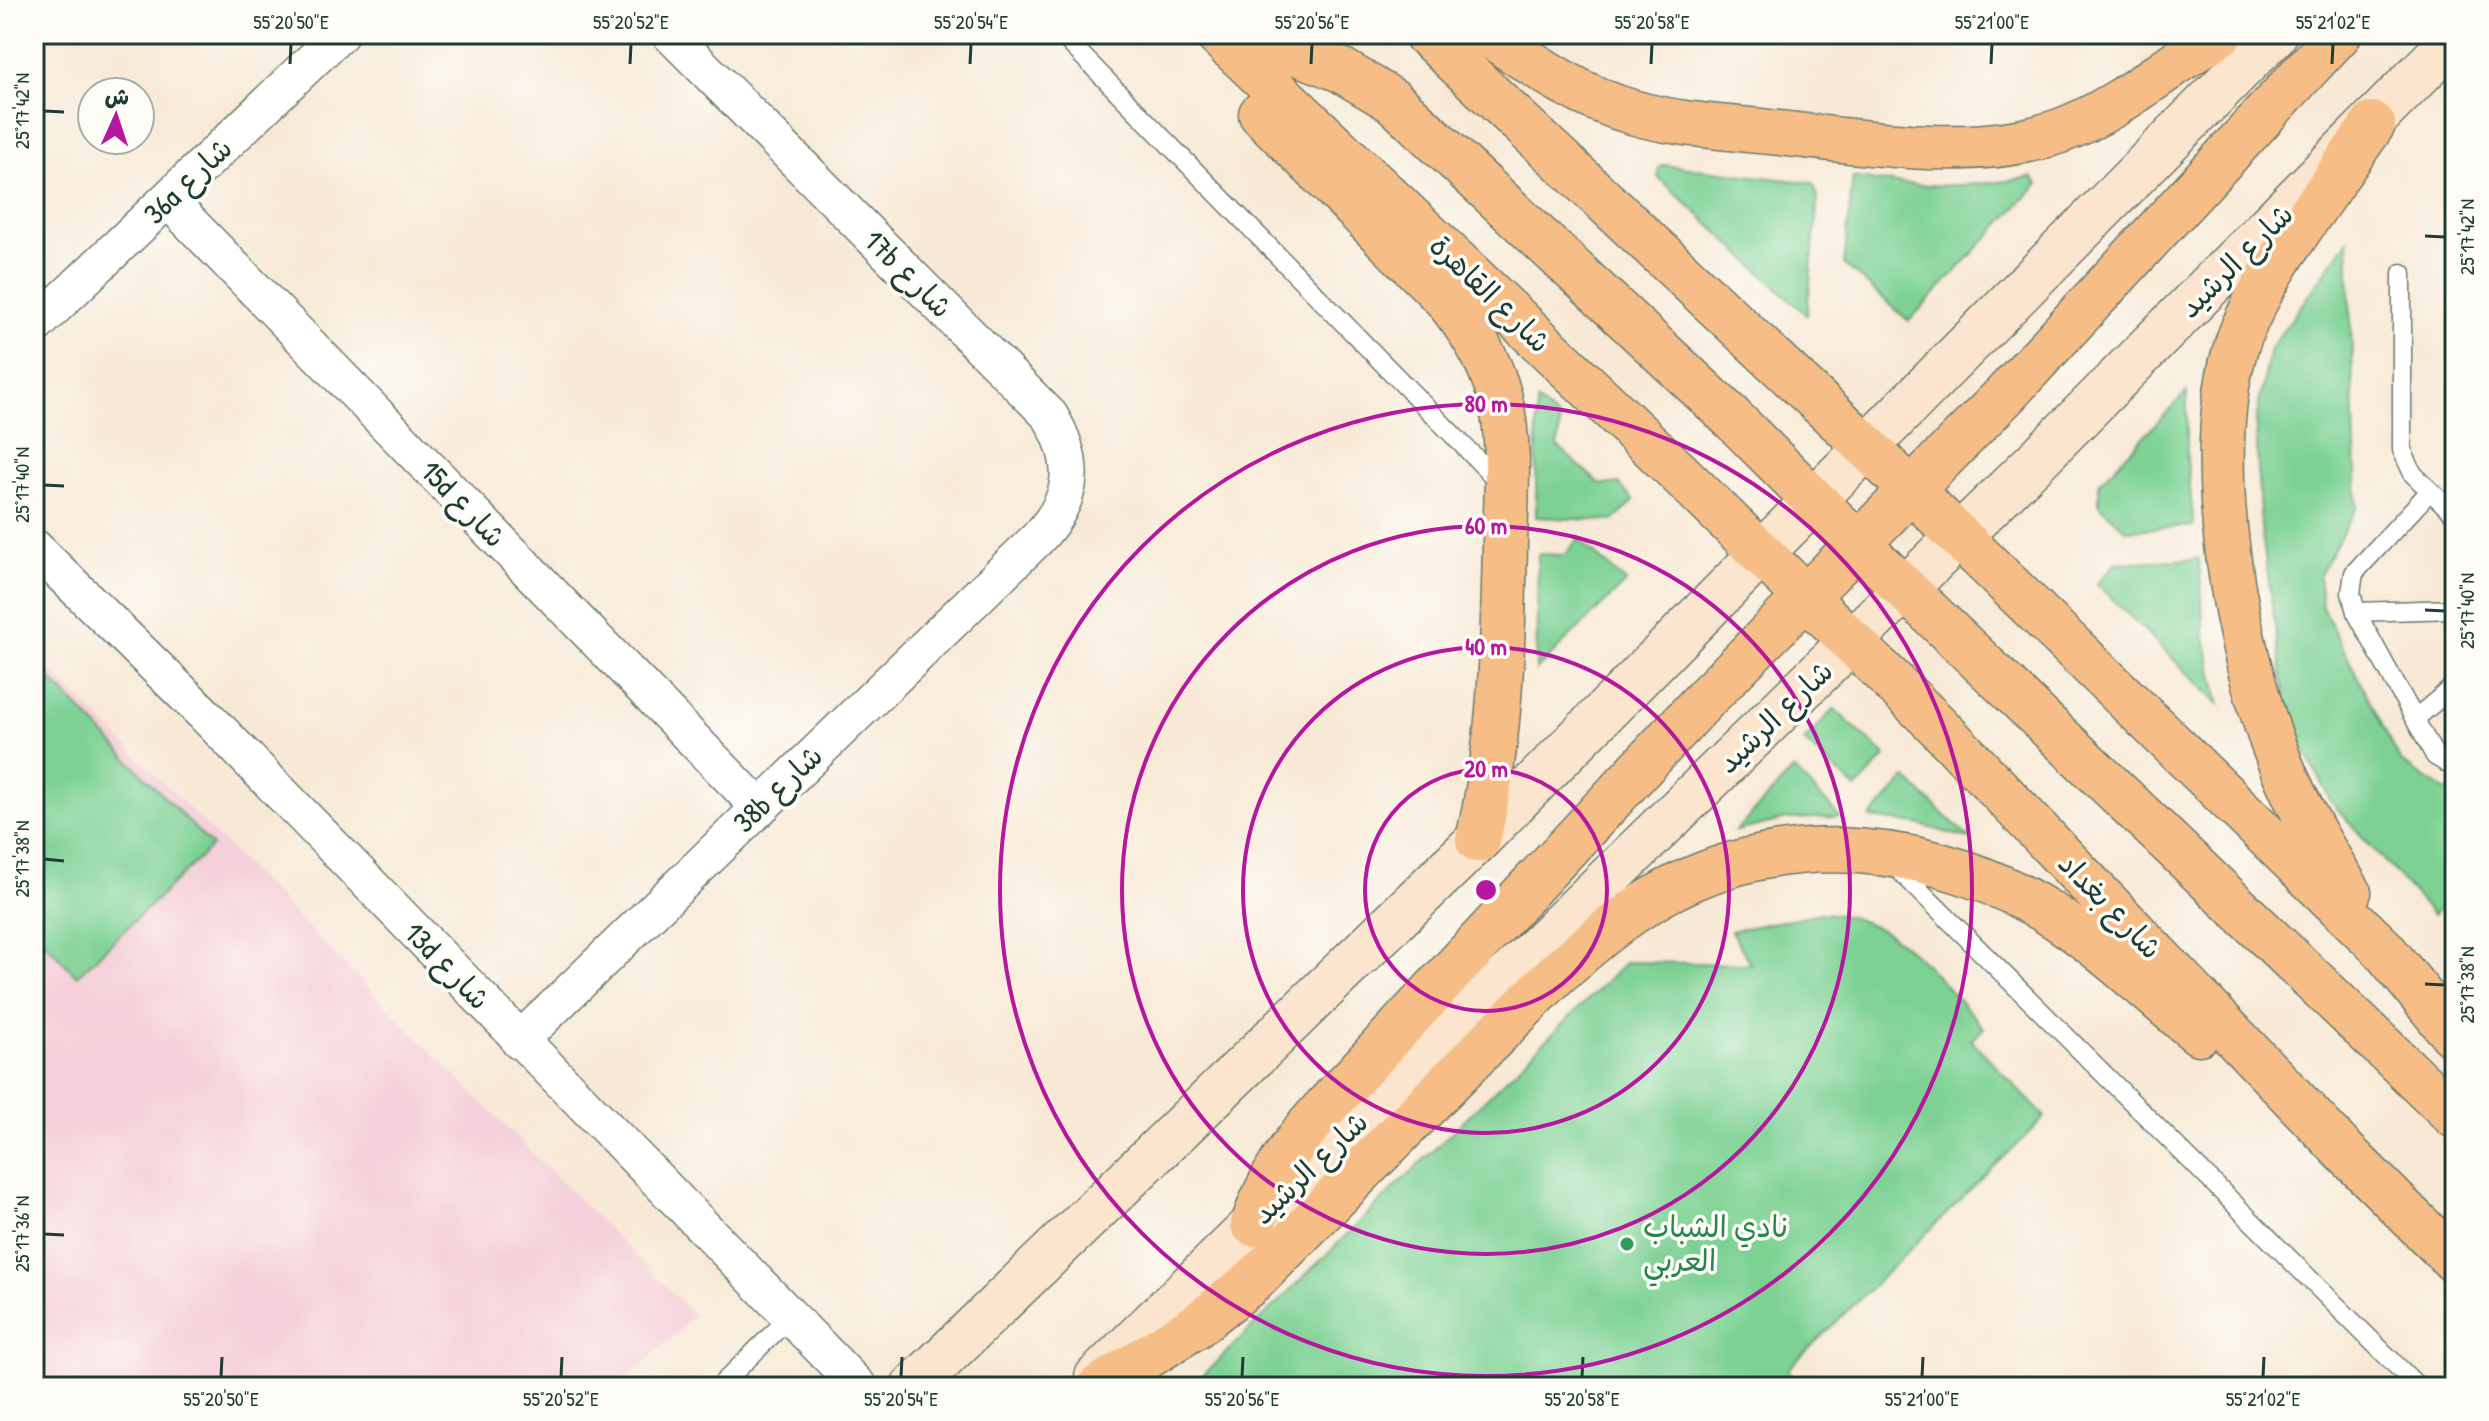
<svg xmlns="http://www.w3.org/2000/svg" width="2489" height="1421" viewBox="0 0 2489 1421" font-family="'Patrick Hand','Playpen Sans Arabic',sans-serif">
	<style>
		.built { fill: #f5cfd9 }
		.green { fill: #7cd193; stroke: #4e8764; stroke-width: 2 }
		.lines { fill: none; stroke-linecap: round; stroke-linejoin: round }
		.lane-casing { stroke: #6b796d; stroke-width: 21 }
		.street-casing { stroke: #6b796d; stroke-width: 39 }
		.secondary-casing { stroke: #6b796d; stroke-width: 47 }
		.primary-casing { stroke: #6b796d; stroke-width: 47 }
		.lane { stroke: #fff; stroke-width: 18 }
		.street { stroke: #fff; stroke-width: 36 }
		.secondary { stroke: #fbe5cf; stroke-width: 44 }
		.primary { stroke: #f6be86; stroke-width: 44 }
		.ticks { fill: none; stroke: #1f3d34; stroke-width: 3 }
		.ring { fill: none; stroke: #b5179e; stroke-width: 4 }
		.leisure-dot { fill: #2e9e5b; stroke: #fdfcf7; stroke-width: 3 }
		.labels { text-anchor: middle; stroke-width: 7; stroke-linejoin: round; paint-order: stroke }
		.street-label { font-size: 30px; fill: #1f3d34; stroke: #fdfcf7 }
		.leisure-label { font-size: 30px; fill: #27864d; stroke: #fdfcf7; text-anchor: start }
		.centre { fill: #b5179e; stroke: #fdfcf7; stroke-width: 4 }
		.ring-label { font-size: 24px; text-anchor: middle; font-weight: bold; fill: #b5179e; stroke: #fdfcf7; stroke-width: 7; stroke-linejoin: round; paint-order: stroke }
		.neatline { fill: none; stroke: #1f3d34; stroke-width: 3 }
		.ticks-label { font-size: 20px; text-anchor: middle; fill: #1f3d34 }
	</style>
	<rect width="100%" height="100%" fill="#fdfcf7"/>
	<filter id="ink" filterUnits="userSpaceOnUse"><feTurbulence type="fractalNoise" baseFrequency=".0125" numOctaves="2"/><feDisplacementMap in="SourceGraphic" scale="16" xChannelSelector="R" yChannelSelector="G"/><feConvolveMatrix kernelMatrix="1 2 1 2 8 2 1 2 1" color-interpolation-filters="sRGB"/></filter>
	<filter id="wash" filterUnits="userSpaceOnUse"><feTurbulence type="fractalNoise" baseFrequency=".006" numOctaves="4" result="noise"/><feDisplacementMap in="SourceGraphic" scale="32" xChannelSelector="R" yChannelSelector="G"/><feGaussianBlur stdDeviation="1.8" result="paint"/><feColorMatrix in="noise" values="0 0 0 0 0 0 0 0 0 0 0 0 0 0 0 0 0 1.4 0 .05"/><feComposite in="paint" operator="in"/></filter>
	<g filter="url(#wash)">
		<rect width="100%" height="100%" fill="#f8e9d6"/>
		<!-- built -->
		<path class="built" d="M34,653L694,1315L619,1387H34Z"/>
		<!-- green -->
		<g class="green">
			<path d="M1663,165L1813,183L1818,196L1807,315L1658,177V170Z"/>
			<path d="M1853,177C1914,189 1971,188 2032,177L2038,184L1909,321L1844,264Z"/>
			<path d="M2348,240L2357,507L2319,575L2322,607L2401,762L2446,791L2455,790V895L2433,915L2331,802L2288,717L2260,521L2256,420L2270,349Z"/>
			<path d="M2187,392V459L2194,526L2126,530L2099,505V483Z"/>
			<path d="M1537,401L1560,420L1558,447L1600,484H1619L1634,501L1613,521L1536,517Z"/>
			<path d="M1578,539L1626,582L1536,670L1538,554L1565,555Z"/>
			<path d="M2199,559L2204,633L2220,705L2097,584L2115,563Z"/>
			<path d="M34,662L212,846L77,976L34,931Z"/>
			<path d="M1834,709L1886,756L1856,789L1804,741Z"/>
			<path d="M1794,769L1840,817L1787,819L1736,831Z"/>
			<path d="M1906,778L1970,839L1917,824L1870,818Z"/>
			<path d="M1820,913C1897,915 1935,977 1984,1028L1971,1040L2045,1117L1787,1370L1803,1387H1191L1626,962L1751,964L1731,931Z"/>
		</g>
	</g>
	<g filter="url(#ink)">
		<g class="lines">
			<!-- lane casing -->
			<g class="lane-casing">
				<g id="lane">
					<path d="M1061,34L1501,484"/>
					<path d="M2402,273V450L2413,474L2455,515"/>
					<path d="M2430,491L2354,573L2351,593L2356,612L2435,756L2455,768"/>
					<path d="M2356,612L2455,609"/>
					<path d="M2415,719L2455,685"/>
					<path d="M1893,864L2418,1387"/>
					<path d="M520,1387H532"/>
					<path d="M719,1387L789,1318"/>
				</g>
			</g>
			<!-- street casing -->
			<g class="street-casing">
				<g id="street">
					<path d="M168,200L759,807"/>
					<path d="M34,327L340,34"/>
					<path d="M34,547L203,713L859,1387"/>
					<path d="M519,1041L1037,539C1075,499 1078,463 1050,416L670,34"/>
				</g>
			</g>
			<!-- secondary casing -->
			<g class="secondary-casing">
				<g id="secondary">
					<path d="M1097,1377L2035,462L2455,38"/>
					<path d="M913,1387L1478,840L2275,34"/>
				</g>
			</g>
			<!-- primary casing -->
			<g class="primary-casing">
				<g id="primary">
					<path d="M1217,34L1678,472L1935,723L2341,1148L2455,1261"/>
					<path d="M1426,34L1868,448L2383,949L2455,1037"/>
					<path d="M1488,34C1534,65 1579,97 1632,112C1676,125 1724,127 1770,132C1859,141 1974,162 2060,131C2119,110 2166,66 2220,34"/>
					<path d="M1230,47L1285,48L1341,70L1393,101L1732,418L1858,544L2455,1116"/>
					<path d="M1261,114L1445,298C1470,329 1490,359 1500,398C1511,445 1506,497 1505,544C1503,645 1501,742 1478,840"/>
					<path d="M2349,892C2324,851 2299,809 2281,765C2236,655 2200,457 2237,344C2260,275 2332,186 2373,124"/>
					<path d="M1253,1224C1269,1179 1289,1147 1321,1112L1706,698L2005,395L2339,34"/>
					<path d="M1099,1387L1196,1326L1253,1281L1554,976C1588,946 1620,918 1660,895C1783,824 1942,842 2057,918C2107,951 2152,995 2199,1033"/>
				</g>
			</g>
			<!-- lane -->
			<use href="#lane" class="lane"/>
			<!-- street -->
			<use href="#street" class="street"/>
			<!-- secondary -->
			<use href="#secondary" class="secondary"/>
			<!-- primary -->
			<use href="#primary" class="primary"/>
		</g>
	</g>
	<!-- ticks -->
	<path class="ticks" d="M290,64L291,44M630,64L631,44M970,64L971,44M1311,64L1312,44M1651,64L1652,44M1991,64L1992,44M2332,64L2333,44M44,111L64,112M2425,236L2445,237M44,485L64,486M2425,610L2445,611M44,859L64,861M2425,984L2445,985M44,1234L64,1235M221,1377L222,1357M561,1377L562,1357M901,1377L902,1357M1242,1377L1243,1357M1582,1377L1583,1357M1922,1377L1923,1357M2263,1377L2264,1357"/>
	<!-- distance rings -->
	<g class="ring">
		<circle cx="1486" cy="890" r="121"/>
		<circle cx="1486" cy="890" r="243"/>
		<circle cx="1486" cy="890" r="364"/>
		<circle cx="1486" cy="890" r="486"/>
	</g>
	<!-- markers -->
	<circle class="leisure-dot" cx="1627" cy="1244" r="8"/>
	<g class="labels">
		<!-- street labels -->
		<g class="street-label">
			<text transform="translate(188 181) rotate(-44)" y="10">36a شارع</text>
			<text transform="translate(2236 261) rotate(-45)" y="10">شارع الرشيد</text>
			<text transform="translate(908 274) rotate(45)" y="10">17b شارع</text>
			<text transform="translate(1490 294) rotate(44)" y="10">شارع القاهرة</text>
			<text transform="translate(463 504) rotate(46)" y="10">15d شارع</text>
			<text transform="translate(1775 717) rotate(-44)" y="10">شارع الرشيد</text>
			<text transform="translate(778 789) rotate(-44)" y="10">38b شارع</text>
			<text transform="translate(2110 906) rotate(46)" y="10">شارع بغداد</text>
			<text transform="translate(447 966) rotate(46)" y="10">13d شارع</text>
			<text transform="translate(1310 1168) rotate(-44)" y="10">شارع الرشيد</text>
		</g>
		<!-- leisure labels -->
		<g class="leisure-label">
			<text x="1643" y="1237">نادي الشباب<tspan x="1643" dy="34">العربي</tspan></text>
		</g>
	</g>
	<circle cx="1486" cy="890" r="12" class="centre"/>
	<g class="ring-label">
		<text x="1486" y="412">80 m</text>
		<text x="1486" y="534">60 m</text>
		<text x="1486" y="655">40 m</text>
		<text x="1486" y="777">20 m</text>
	</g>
	<!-- margin -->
	<rect width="2489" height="1421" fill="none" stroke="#fdfcf7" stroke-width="88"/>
	<!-- north arrow -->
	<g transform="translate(116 116) rotate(3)"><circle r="38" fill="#fdfcf7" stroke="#a4b0a9" stroke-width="2"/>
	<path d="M0-6L14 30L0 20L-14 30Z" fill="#b5179e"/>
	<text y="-12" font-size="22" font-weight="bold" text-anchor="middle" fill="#1f3d34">ش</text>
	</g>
	<rect x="44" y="44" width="2401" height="1333" class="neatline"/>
	<g class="ticks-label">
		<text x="291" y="29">55°20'50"E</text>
		<text x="631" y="29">55°20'52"E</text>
		<text x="971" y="29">55°20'54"E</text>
		<text x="1312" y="29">55°20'56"E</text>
		<text x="1652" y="29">55°20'58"E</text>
		<text x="1992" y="29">55°21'00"E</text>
		<text x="2333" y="29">55°21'02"E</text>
		<text transform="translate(22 111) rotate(-90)" y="7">25°17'42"N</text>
		<text transform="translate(2467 237) rotate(-90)" y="7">25°17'42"N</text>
		<text transform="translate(22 485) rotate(-90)" y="7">25°17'40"N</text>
		<text transform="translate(2467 611) rotate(-90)" y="7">25°17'40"N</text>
		<text transform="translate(22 859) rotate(-90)" y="7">25°17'38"N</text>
		<text transform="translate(2467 985) rotate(-90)" y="7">25°17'38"N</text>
		<text transform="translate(22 1234) rotate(-90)" y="7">25°17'36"N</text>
		<text x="221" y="1406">55°20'50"E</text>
		<text x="561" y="1406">55°20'52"E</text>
		<text x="901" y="1406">55°20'54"E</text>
		<text x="1242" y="1406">55°20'56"E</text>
		<text x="1582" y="1406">55°20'58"E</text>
		<text x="1922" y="1406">55°21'00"E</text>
		<text x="2263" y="1406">55°21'02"E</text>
	</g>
</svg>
